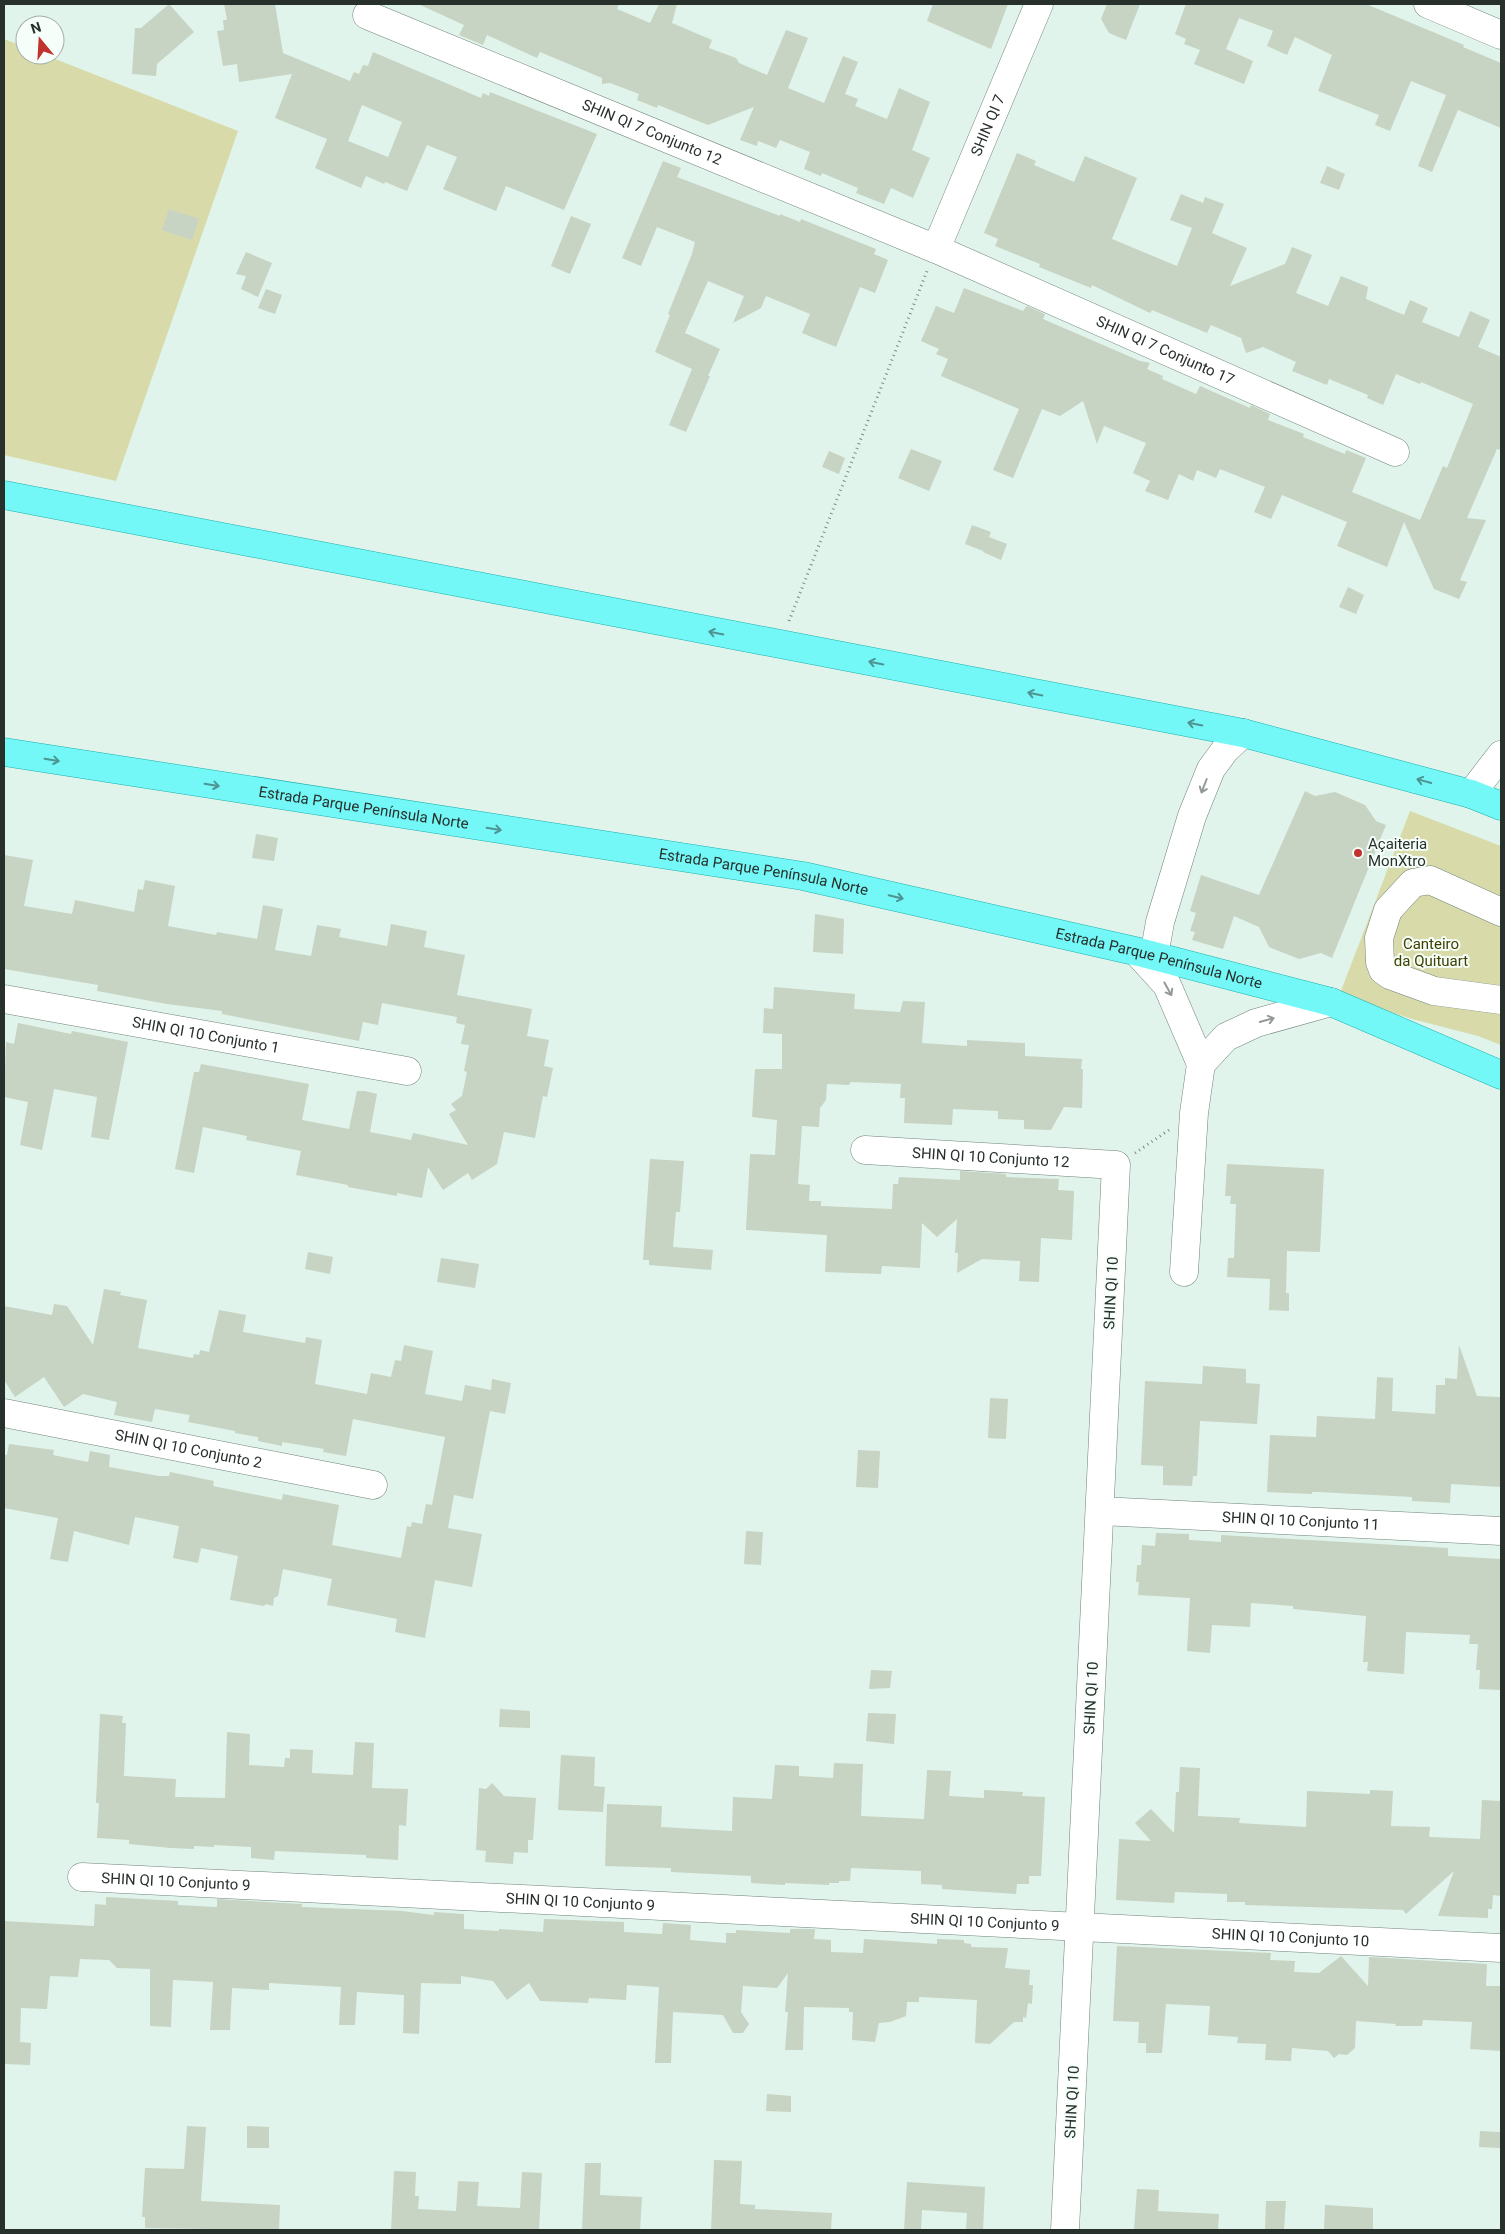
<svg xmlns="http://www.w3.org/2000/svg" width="1505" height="2234" viewBox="0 0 1505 2234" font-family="Roboto,sans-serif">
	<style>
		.green { fill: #d8dba9 }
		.building { fill: #c7d3c3; fill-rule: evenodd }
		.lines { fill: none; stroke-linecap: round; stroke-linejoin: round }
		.minor-casing { stroke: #71837b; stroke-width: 29 }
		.major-casing { stroke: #1cafac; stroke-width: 29 }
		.path { stroke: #7d8a84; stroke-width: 3; stroke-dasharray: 1 4; stroke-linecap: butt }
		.minor { stroke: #fff; stroke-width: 28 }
		.major { stroke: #73f8f7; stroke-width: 28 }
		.oneway { stroke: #4e9492 }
		.oneway2 { stroke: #949896 }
		.poi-dot { fill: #c1332e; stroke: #f6fefa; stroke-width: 2 }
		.labels { text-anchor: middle; stroke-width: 4; stroke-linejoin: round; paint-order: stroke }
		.street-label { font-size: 15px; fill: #28302c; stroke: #f6fefa }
		.poi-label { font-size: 15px; fill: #28302c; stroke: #f6fefa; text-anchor: start }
		.park-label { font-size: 15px; fill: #404100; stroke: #f6fefa }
	</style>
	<rect width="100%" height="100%" fill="#e0f4eb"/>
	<!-- green -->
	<g class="green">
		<path d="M4,39L25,47V55H45L238,131L116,481L4,455Z"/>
		<path d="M1410,811L1501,846V1045L1478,1036L1412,1019L1339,996Z"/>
	</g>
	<!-- building -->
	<g class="building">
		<path d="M169,4L194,32L157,64L156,76L132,74L135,28H141Z"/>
		<path d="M224,4H275L283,53L350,81L354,72L359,74L363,65L368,66L373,52L481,98L483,93L489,96L490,92L597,134L564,210L506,186L496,211L443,189L457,157L427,145L407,191L385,182L384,184L366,176L361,188L315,168L327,139L275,118L292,74L239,82L237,64L223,66L217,31L224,30L223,20H227ZM362,105L402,122L388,157L348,141Z"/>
		<path d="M418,4H619L617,9L650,23L659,4H677L672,23L712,40L709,48L736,58L739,63L767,75L786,30L808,38L788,88L824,103L843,56L858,62L845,94L858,99L855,106L887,119L899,88L930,102L912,150L930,158L913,198L891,188L884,204L856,193L858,188L822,173L821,176L804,169L810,152L780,140L776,148L758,141L757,146L740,140L754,107L708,125L658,105L657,108L637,100L639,94L610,83L602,84V78L540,52L537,58L487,35L483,45L459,35L464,25Z"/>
		<path d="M933,4H1008L991,49L927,21Z"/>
		<path d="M1107,4H1140L1126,40L1109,33L1101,19Z"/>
		<path d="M1186,4H1366L1464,45L1463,47L1501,63V128L1458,110L1432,172L1418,166L1446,95L1411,81L1390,131L1375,125L1379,115L1318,91L1332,55L1295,37L1287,55L1267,46L1273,31L1239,18L1226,49L1253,61L1244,84L1194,64L1200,50L1184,44L1186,39L1175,34Z"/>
		<path d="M1017,153L1036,161L1034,165L1074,182L1085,156L1137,178L1112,239L1177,266L1192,228L1170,220L1181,194L1203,203L1205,197L1224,204L1212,233L1247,248L1230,286L1285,264L1292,247L1312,255L1296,293L1328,306L1341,276L1368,287L1366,299L1404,315L1410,300L1428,308L1422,322L1459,337L1470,311L1490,320L1478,347L1501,357V450L1497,449L1467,518L1486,520L1460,580L1467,582L1459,599L1434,589L1404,522L1387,567L1337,546L1347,522L1282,495L1271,519L1254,512L1265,487L1220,469L1216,478L1197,470L1193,481L1179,474L1168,500L1145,491L1150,481L1133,473L1146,443L1104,426L1097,444L1083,401L1060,416L1042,409L1013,478L993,470L1019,409L941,376L948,359L936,354L939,349L921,341L936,306L954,313L964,288L1023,311L1027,306L1045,314L1043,319L1140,361L1150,363L1147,369L1163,376L1162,379L1196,394L1200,386L1250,408L1251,405L1270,414L1268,420L1304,434L1303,437L1345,454L1346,450L1366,458L1352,492L1420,520L1443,466L1447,468L1473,404L1421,382L1420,384L1396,374L1383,405L1367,398L1368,395L1329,379L1327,385L1292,371L1296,362L1263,347L1246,353L1241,338L1211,325L1207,333L1152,310L1150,313L1092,285L1091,288L1039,267L1040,264L995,246L998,239L984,233Z"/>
		<path d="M663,161L681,168L677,177L780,216V214L800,222L801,219L876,249L874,254L888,260L875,293L860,287L836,347L802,333L810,314L766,296L761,308L733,323L744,296L708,281L685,333L720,349L708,376H710L686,432L669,425L692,369L655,352L670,315L668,314L692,254L695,242L657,227L641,266L622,258Z"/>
		<path d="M1327,166L1345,174L1339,190L1320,183Z"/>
		<path d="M169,209L199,219L192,240L162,230Z"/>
		<path d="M571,216L591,224L570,274L551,266Z"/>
		<path d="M246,252L272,263L258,297L241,289L246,276L236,274Z"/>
		<path d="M266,289L282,295L275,314L258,308Z"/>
		<path d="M911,449L942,461L929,491L898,478Z"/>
		<path d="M829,451L845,458L839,474L822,467Z"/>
		<path d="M972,525L991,532L989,537L1007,544L1001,560L983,552L984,548L983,551L965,544Z"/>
		<path d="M1348,587L1364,595L1356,614L1339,607Z"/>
		<path d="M1305,791L1315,796L1335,792L1365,805L1376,821L1386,825L1332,958L1321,953L1299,959L1269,947L1259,927L1234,916L1223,949L1192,940L1195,932L1190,931L1196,913L1190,911L1201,875L1259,895Z"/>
		<path d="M256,834L278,838L274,861L252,858Z"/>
		<path d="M4,855L33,860L24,906L72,914L75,900L134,912L138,889L143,890L145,880L175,886L168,926L216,935L217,932L257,939L263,905L283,909L275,950L311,956L317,925L341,929L339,937L387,946L391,924L427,931L424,947L465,955L457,995L532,1009L527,1036L549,1040L544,1066L553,1068L547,1097L543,1096L535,1138L504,1132L497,1164L472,1180L468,1173L443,1190L428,1167L422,1198L397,1193V1196L348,1187V1185L296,1175L301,1151L246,1140L247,1136L203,1127L194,1173L175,1169L194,1072H199L201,1064L309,1084L302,1120L349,1129L357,1091H365L377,1094L370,1132L411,1140L413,1133L468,1145L449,1114L456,1110L451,1104L462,1096L467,1072L464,1071L469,1045L461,1044L465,1025L456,1023L457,1017L382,1003L378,1025L363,1022L359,1041L222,1014V1011L167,1004L97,991L98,985L4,969Z"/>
		<path d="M815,914L844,919L843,954L813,952Z"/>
		<path d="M774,987L855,994L854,1009L900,1012L903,1001L925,1002L922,1043L967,1046V1040L1025,1043V1056L1082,1059L1081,1069H1083L1082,1108L1064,1107L1051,1130L1024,1129V1120L998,1119V1111L953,1109L952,1125L904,1123L905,1098H900L901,1084L850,1082V1084L848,1085L827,1084L826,1100L820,1108L819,1127L802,1126L798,1184L810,1185L809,1201H821V1206L892,1209L893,1184H898L899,1177L960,1180V1171L1006,1174V1177L1059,1179L1058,1190L1074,1191L1072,1240L1041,1238L1039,1282L1019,1281L1020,1261L982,1259L957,1273L958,1253H955L957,1219L937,1237L922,1223L920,1268L882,1266L881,1274L825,1272L827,1235L746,1230L750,1154L775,1155L777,1120L752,1117L755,1069H782V1034L763,1033L764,1008L773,1009Z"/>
		<path d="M18,1023L71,1034L72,1031L128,1042L109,1140L91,1137L97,1097L54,1089L42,1150L20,1145L28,1102L4,1097L6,1042L14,1044Z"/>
		<path d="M650,1159L684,1161L680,1212H676L673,1247L713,1250L711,1270L649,1265V1260H643Z"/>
		<path d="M1227,1164L1324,1169L1320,1252L1287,1251L1286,1293H1289V1311L1269,1310L1270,1279L1227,1277L1228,1258H1234L1236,1204H1230L1231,1196H1225Z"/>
		<path d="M308,1252L333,1257L330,1274L305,1269Z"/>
		<path d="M441,1258L479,1264L475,1288L437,1282Z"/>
		<path d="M104,1289L121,1292L120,1295L147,1300L138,1348L193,1358L194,1354L199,1355L200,1350L209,1352L219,1310L246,1315L243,1332L305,1343L306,1337L322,1340L315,1384L367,1394L371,1373L391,1377L395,1360L401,1361L404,1345L433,1351L425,1394L462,1401L465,1385L491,1390L492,1379L511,1383L505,1414L490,1411L473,1499L454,1495L448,1528L482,1534L472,1587L435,1580L425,1638L395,1632L397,1619L327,1605L332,1579L283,1569L278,1596L274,1598L273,1606L266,1604L264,1606L230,1600L238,1556L201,1548L198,1563L173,1558L179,1526L135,1517L129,1545L74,1531L68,1562L50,1559L58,1518L4,1508V1455H7L9,1444L54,1450L53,1455L88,1462L90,1451L110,1455L109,1467L159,1476H169L170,1472L214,1481L213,1486L282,1500L283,1494L339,1505L332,1545L401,1558L407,1526L411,1527L412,1522L422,1524L426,1504L432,1505L445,1437L353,1419L346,1456L323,1452L324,1449L282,1442V1446L258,1441V1437L235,1433V1431L188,1422L190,1415L155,1409L152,1422L114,1415L117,1402L83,1394L64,1407L44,1377L15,1397L4,1380V1306L52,1315L54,1304L67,1306L93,1345Z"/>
		<path d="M1459,1345L1477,1396L1501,1397V1487L1451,1484L1450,1503L1412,1501V1497L1318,1492H1312V1494L1267,1492L1270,1435L1316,1437L1317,1416L1375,1419L1377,1377L1393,1378L1392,1411L1435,1414L1436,1385H1445V1378L1457,1379Z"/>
		<path d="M1203,1366L1246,1369V1383L1260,1384L1257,1424L1200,1421L1197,1476H1193L1192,1486L1163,1485V1466L1141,1465L1145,1381L1202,1384Z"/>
		<path d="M990,1398L1008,1399L1006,1439L988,1438Z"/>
		<path d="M858,1450L880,1451L878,1488L856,1487Z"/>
		<path d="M746,1531L763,1532L761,1565L744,1564Z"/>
		<path d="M1156,1533L1189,1534V1540L1221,1542V1535L1448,1548V1556L1501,1559V1690L1479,1689L1480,1670H1476L1478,1644H1469L1470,1635L1406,1632L1404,1674L1367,1671L1368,1662H1363L1366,1616L1293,1609V1606L1251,1603L1250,1627L1212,1625L1210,1653L1187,1651L1190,1598L1138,1595L1139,1582H1136L1137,1565H1141L1142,1545L1155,1546Z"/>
		<path d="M871,1670L892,1671L890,1688L869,1689Z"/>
		<path d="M500,1709L530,1711V1728L499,1727Z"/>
		<path d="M868,1713L896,1714L894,1744L866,1741Z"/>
		<path d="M100,1714L123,1716L122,1723H126L124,1776L176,1779L175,1797L225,1798L227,1732L250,1734L249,1765L284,1767L285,1758H290V1749L313,1750L312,1773L353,1775L355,1742L374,1743L372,1788L408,1789L406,1826L399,1825L398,1860L366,1858V1855L275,1851L274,1860L251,1858V1847L214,1845V1847L194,1846V1849L171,1848L129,1844V1840L97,1838L99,1803H96Z"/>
		<path d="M561,1755L595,1757L594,1786L605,1787L603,1812L558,1810Z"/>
		<path d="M834,1763L863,1764L861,1816L924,1819L927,1770L951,1771L949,1796L984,1798V1790L1023,1792L1022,1796L1045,1797L1041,1876H1029V1884H1017L1016,1894L942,1889V1885L921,1884V1871L851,1868L850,1881H839V1883H829V1885L785,1883V1885L751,1883V1876L671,1872V1868L605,1866L607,1804L662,1806L661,1827L732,1831L733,1797L772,1799L775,1765L799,1766V1776L833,1778Z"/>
		<path d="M1180,1767L1200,1768L1198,1816L1240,1818L1239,1823L1306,1827L1307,1791L1370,1794V1790L1393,1791L1391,1826L1430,1827L1429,1837L1480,1839L1482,1800L1501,1801V1896L1493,1895L1492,1909H1488V1918L1438,1916L1454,1871L1406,1914L1403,1910L1245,1905V1902H1227V1894L1175,1892L1174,1903L1116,1900L1119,1839L1151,1841L1135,1823L1151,1809L1174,1833L1176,1792H1179Z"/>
		<path d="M492,1783L504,1796L536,1798L533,1840H528V1853L514,1852L513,1864L485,1862L486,1851L476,1850L479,1788L486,1789Z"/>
		<path d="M106,1897L178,1901V1905L217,1907V1899L302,1904V1907L402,1911L434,1915V1912L464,1914V1929L499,1931V1929L543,1932L544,1919L624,1922V1932L662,1934L663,1923L691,1925L690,1940L726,1943V1933H736V1930L790,1933V1929H815L814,1939L831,1940V1952L863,1953L864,1939L937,1944V1939L964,1940V1943L971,1944V1947L1008,1948L1005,1968L1030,1970L1029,1985H1033L1032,2004L1028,2003L1026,2018L1023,2017V2022H1014L990,2044L975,2043L977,2000L919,1997V2002H907L906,2016L890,2022L879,2023L875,2042L852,2040L853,2012H849V2008L804,2007L803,2050H785L788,2012H785L788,1973L777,1988L743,1986L741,2012L749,2024L743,2033H733L723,2015L673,2012L671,2063H655L659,1987L627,1985L626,2000L589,1998L588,2003L540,2001L529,1983L507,2000L493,1981L461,1976V1984L421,1983L419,2034L403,2033L404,1995L357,1992L355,2025H339L341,1987L269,1983V1990L232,1988L230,2030H210L213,1982L173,1980L171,2027L150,2026V1969L117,1968L109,1960L80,1959L78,1977L50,1976L47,2009L21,2008L20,2042L31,2043L30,2065L4,2064V1921L94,1926L95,1904L106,1905Z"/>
		<path d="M1117,1946L1271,1953L1270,1960L1295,1961L1294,1972L1319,1973L1341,1956L1368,1986L1369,1957L1487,1964L1486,1986H1501V2051L1470,2049L1472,2022L1423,2020L1422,2026H1395L1396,2024L1356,2021L1355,2048L1347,2055L1339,2054L1334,2058L1328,2051L1292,2048L1291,2061L1265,2060L1266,2044L1237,2043L1238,2037L1208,2035L1210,2006L1166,2004L1162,2053H1146V2043H1138L1139,2022L1113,2021Z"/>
		<path d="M767,2094L791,2096V2112L766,2111Z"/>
		<path d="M187,2126L206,2127L201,2201L280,2205L279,2230L145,2228V2217H142L145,2168L184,2169Z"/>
		<path d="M247,2126L269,2127V2148H247Z"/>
		<path d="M1480,2131L1501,2132V2148L1479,2147Z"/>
		<path d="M714,2160L742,2161L740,2204L755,2205V2209L832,2213L831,2230H711Z"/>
		<path d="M585,2163H601L600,2195L642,2197L640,2230H582Z"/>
		<path d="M394,2171L416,2172L415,2196H419L418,2209L456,2211L458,2181L479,2182L477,2206L520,2208L522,2172L542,2173L539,2230H391Z"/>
		<path d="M907,2182L985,2187L983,2230H966L967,2213L922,2210L921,2230H904Z"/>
		<path d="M1137,2189L1159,2190L1158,2211L1219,2214L1218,2230H1134Z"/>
		<path d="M1266,2201H1286L1284,2230H1265Z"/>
		<path d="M1325,2205L1373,2208V2230H1324Z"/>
	</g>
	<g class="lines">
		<!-- minor casing -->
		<g class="minor-casing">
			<g id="minor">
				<path d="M1428,4L1501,35"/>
				<path id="s1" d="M367,15L936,249L1395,452"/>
				<path id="s2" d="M936,249L1039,4"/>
				<path d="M1471,794L1501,755"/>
				<path d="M1501,912L1430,880L1413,883L1388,910L1379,938L1380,962L1383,970L1390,975L1434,991L1501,1000"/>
				<path d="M1137,952L1167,985L1201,1064L1226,1037L1256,1023L1331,1002"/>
				<path d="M1154,956L1160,922L1192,816L1211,769L1225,750L1243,733"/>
				<path id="s3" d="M4,999L407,1071"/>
				<path id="s4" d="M865,1150L1116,1165L1065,2230"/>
				<path d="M1184,1272L1194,1113L1201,1064"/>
				<path id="s5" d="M4,1413L373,1485"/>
				<path id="s6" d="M1101,1511L1501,1531"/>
				<path id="s7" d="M82,1877L1501,1948"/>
			</g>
		</g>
		<!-- major casing -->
		<g class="major-casing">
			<g id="major">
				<path d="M4,495L1243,733L1471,794L1501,806"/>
				<path id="s8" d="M4,752L803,876L1139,952L1331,1002L1501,1075"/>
			</g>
		</g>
		<!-- path -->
		<g class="path">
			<path d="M789,621L927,271"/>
			<path d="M1135,1153L1169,1130"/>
		</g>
		<!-- minor -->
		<use href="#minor" class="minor"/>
		<!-- major -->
		<use href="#major" class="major"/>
	</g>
	<!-- one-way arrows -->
	<defs><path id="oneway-shaft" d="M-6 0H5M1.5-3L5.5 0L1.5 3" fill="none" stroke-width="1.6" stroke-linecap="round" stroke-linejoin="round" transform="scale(1.25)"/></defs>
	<g class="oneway">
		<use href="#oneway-shaft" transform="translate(716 633) rotate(-169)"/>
		<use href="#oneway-shaft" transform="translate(876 663) rotate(-169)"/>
		<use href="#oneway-shaft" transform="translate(1035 694) rotate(-169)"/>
		<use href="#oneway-shaft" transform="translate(1195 724) rotate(-169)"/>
		<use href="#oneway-shaft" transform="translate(52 760) rotate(9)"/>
		<use href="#oneway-shaft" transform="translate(1424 781) rotate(-165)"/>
		<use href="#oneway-shaft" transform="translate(212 785) rotate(9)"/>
		<use href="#oneway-shaft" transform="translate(494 829) rotate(9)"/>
		<use href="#oneway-shaft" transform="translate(896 897) rotate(13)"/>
	</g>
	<g class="oneway2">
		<use href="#oneway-shaft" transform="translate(1204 786) rotate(111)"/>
		<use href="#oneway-shaft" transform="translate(1168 989) rotate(61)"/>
		<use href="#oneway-shaft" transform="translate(1267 1020) rotate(-16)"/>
	</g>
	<!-- markers -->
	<circle class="poi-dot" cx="1358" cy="853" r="5"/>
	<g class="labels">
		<!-- street labels -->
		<g class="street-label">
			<text dy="5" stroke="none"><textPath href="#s2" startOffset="134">SHIN QI 7</textPath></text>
			<text dy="5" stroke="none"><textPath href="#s1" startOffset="308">SHIN QI 7 Conjunto 12</textPath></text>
			<text dy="5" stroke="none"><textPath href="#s1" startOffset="866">SHIN QI 7 Conjunto 17</textPath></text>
			<text dy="5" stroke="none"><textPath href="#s8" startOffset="364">Estrada Parque Península Norte</textPath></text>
			<text dy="5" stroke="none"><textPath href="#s8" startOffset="769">Estrada Parque Península Norte</textPath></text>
			<text dy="5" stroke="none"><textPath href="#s8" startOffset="1174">Estrada Parque Península Norte</textPath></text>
			<text dy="5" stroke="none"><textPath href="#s3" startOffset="205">SHIN QI 10 Conjunto 1</textPath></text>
			<text dy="5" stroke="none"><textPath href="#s4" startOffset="126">SHIN QI 10 Conjunto 12</textPath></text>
			<text transform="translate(1111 1293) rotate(-87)" y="5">SHIN QI 10</text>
			<text dy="5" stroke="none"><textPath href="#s5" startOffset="188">SHIN QI 10 Conjunto 2</textPath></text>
			<text dy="5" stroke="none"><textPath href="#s6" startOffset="200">SHIN QI 10 Conjunto 11</textPath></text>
			<text transform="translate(1091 1698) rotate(-87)" y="5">SHIN QI 10</text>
			<text dy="5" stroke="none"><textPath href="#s7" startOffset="94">SHIN QI 10 Conjunto 9</textPath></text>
			<text dy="5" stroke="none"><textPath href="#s7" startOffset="499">SHIN QI 10 Conjunto 9</textPath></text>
			<text dy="5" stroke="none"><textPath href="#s7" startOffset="904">SHIN QI 10 Conjunto 9</textPath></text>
			<text dy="5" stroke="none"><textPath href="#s7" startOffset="1210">SHIN QI 10 Conjunto 10</textPath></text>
			<text transform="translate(1072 2102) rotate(-87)" y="5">SHIN QI 10</text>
		</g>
		<!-- poi labels -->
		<g class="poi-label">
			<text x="1368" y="849">Açaiteria<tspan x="1368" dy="17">MonXtro</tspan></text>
		</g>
		<!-- park labels -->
		<g class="park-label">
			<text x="1431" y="949">Canteiro<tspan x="1431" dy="17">da Quituart</tspan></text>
		</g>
	</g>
	<!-- border -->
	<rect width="1505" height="2234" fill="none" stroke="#28302c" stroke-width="10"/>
	<!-- north arrow -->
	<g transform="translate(40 40) rotate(342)"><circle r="24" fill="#f6fefa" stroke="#a4aca8"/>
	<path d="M0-4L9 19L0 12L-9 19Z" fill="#c1332e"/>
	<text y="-8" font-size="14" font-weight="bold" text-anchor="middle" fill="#28302c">N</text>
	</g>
</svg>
